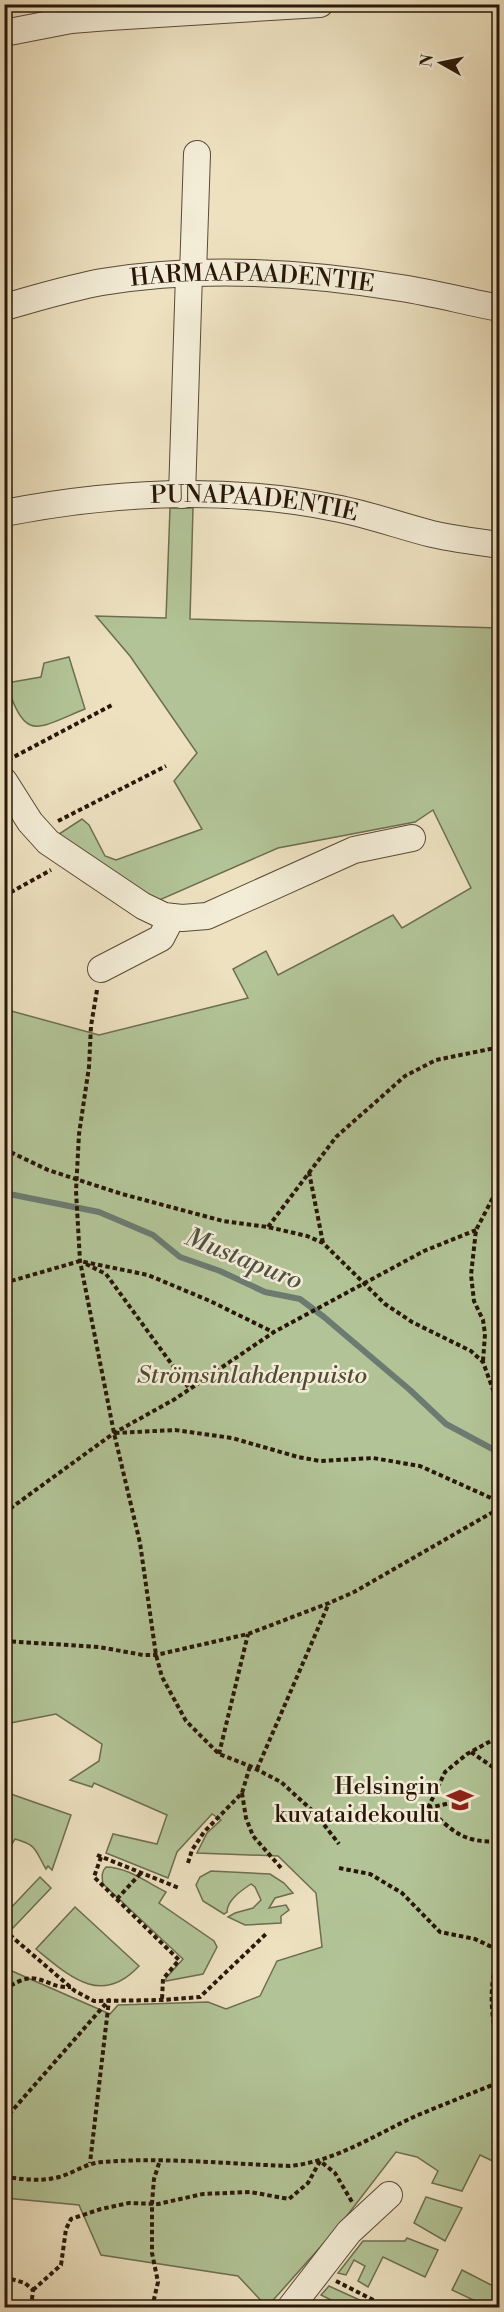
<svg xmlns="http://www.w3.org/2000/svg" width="504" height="2312" viewBox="0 0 504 2312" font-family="'Libre Bodoni',serif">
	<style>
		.green { fill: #b2c497; stroke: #6d6e50; stroke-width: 1.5 }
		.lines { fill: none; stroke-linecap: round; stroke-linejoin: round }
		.stream { stroke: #6c7b71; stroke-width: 6 }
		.minor-casing { stroke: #594a37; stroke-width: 28 }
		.path { stroke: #281709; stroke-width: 4; stroke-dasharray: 4.5 3; stroke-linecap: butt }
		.minor { stroke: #f3ecd6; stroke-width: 26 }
		.labels { text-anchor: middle; stroke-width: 5; stroke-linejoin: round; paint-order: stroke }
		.street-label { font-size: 24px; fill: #281709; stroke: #f3ecd6 }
		.park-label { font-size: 24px; font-style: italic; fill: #514b34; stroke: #f3ecd6 }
		.poi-label { font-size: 24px; fill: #281709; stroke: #f3ecd6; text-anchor: end }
		.water-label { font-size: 26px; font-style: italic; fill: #505146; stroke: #f3ecd6 }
	</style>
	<rect width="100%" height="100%" fill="#ede1c0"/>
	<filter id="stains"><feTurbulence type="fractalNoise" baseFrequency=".00333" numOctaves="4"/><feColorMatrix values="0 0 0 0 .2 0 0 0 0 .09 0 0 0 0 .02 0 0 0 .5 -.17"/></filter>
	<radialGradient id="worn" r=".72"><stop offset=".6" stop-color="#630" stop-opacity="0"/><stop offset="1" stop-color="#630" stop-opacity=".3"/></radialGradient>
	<!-- green -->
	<g class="green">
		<path d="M170,508H193L190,619L499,628V2164L480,2155L462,2191L432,2183L438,2171L417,2157L396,2152L339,2226L267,2307L238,2276L101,2255L79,2205L5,2198V1968L110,2014L118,2005L208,2002L226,2009L260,1996L277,1961L322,1947L316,1893L278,1856L197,1853L207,1833L221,1820L212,1814L177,1852L168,1878L106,1853L113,1834L157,1844L167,1815L94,1783L92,1787L70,1780L99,1761L102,1744L56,1714L5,1724L4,1009L99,1035L248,998L233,969L266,951L278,975L393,915L402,928L471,888L433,810L415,822L278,848L155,902L56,836L82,819L89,825L105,856L116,860L202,829L174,781L197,753L130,656L96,616L166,618Z"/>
		<path d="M69,657L85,709C34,730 26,742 6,683L41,677L44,663Z"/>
		<path d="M5,1792L71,1815L52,1870L48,1866L46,1869C35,1851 38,1845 15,1839L5,1855Z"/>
		<path d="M106,1867C127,1867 148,1883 166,1892L159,1903L214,1941L217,1947L203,1974L166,1981V1978L183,1959L103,1884C102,1877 101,1872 106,1867Z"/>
		<path d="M211,1871L270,1874L284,1883L293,1893L275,1898L269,1908L286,1905L289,1910L281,1916V1923L245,1925L228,1917L235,1913L253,1908L261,1900L255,1887L251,1884C242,1890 227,1900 227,1912L224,1914L203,1901L196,1885L200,1877Z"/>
		<path d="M40,1877L51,1888L13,1928L5,1920V1914Z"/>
		<path d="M75,1907L139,1966C101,2007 69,1976 36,1949Z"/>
		<path d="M426,2197L462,2208L445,2241L414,2223Z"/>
		<path d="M407,2238L438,2250L425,2277L383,2257L368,2287L358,2281L365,2266L354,2260L346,2275L338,2273L363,2241H405Z"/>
		<path d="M462,2270L499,2289V2307H488L452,2290Z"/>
		<path d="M329,2286L375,2307H345L321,2295Z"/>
	</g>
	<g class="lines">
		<!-- stream -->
		<path class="stream" d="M4,1193L99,1212L153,1235L180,1257L220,1271L265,1292L300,1299L324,1317L410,1390L446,1424L500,1453"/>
		<!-- minor casing -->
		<g class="minor-casing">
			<g id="minor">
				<path d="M4,33L71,20L109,17L320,4"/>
				<path d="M193,274L197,154"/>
				<path id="s1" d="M4,307C37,298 69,288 102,282C199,266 304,272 401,288C434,293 467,302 500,308"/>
				<path d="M182,495L189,274"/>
				<path id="s2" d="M4,513C112,492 227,486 335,508C368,514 400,526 432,534C454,539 477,542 500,545"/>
				<path d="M4,781L30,822L48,842L143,906L164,916L182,918L207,916L354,850L412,838"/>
				<path d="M101,969L161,938L172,917"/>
				<path d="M290,2308L349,2232L389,2195"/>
			</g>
		</g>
		<!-- path -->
		<g class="path">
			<path d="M8,760L112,705"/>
			<path d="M58,821L166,766"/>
			<path d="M4,896L51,870"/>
			<path d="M97,990L91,1026L89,1067L79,1134L76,1191L80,1261L114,1433L140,1543L156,1655L162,1677L186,1721L219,1754L250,1766L281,1782L315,1813L339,1844"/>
			<path d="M4,1149L48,1170L122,1194L223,1221L268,1227L307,1236L323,1243L385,1304L412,1322L471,1351L483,1362L500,1409"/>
			<path d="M309,1172L323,1243"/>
			<path d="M268,1227L336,1137L405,1076L436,1060L500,1047"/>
			<path d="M86,1264L106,1274L189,1388"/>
			<path d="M4,1283L80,1261L148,1275L210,1301L273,1332"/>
			<path d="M483,1361L485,1334L483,1320L474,1301L471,1275L476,1230L497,1190L500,1178"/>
			<path d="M115,1433L175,1430L232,1438L298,1457L320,1461L373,1458L420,1466L500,1502"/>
			<path d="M4,1513L114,1433L175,1399L274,1332L424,1251L476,1230"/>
			<path d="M4,1641L99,1647L143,1655H156L248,1634L329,1603L354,1592L500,1508"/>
			<path d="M471,1752L500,1772"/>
			<path d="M219,1754L248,1634"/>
			<path d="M257,1769L329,1603"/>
			<path d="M496,1789L500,1788"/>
			<path d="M242,1793L246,1818L253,1836L282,1869"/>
			<path d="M428,1808L445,1772L467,1754L500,1736"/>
			<path d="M428,1808C452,1831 464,1844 500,1841"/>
			<path d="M428,1808L450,1803"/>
			<path d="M97,1855L179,1888"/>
			<path d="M101,1857L94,1877L179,1960L163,1979L162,2000"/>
			<path d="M188,1863L192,1850L204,1832L242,1793L250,1766"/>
			<path d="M339,1868L370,1874L402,1893L440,1932L475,1939L500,1951"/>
			<path d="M117,1899L141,1873"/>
			<path d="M4,1930L75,1991L94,2001L162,2000L200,1997L267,1933"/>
			<path d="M500,1953C487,1986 491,2019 500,2051"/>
			<path d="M4,1989C14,1984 25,1976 37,1979C51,1982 55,1988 71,1987"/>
			<path d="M4,2120L109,2000L90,2163"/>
			<path d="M4,2177C23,2179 41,2182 59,2177C74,2173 86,2163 102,2162C165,2157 228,2164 290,2166C337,2161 376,2134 418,2115C445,2104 472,2093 500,2082"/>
			<path d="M4,2272L9,2245"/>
			<path d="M4,2277L25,2283L33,2290L31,2308"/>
			<path d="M336,2281L389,2308"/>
			<path d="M33,2290L61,2265L66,2229L71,2219L101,2209L129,2203L158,2204L203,2194L250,2192L289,2199L308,2183L320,2161L335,2173L352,2202"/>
			<path d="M152,2308L158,2282L152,2253V2203L154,2179L160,2160"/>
		</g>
		<!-- minor -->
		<use href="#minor" class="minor"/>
	</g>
	<!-- icons -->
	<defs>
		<g id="school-bare" transform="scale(2.07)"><path d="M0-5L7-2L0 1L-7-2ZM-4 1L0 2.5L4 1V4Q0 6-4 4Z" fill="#8f2418" stroke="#f3ecd6" stroke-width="2.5" paint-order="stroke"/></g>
	</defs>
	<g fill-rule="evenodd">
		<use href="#school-bare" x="460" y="1800"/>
	</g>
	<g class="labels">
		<!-- street labels -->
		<g class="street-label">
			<text dy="8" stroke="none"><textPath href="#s1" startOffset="252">HARMAAPAADENTIE</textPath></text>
			<text dy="8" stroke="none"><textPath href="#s2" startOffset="252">PUNAPAADENTIE</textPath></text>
		</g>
		<!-- park labels -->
		<g class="park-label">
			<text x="252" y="1383">Strömsinlahdenpuisto</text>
		</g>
		<!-- poi labels -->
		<g class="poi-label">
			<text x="440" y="1794">Helsingin<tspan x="440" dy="28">kuvataidekoulu</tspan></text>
		</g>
		<!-- water labels -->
		<g class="water-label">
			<text transform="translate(244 1258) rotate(22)" y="9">Mustapuro</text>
		</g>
	</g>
	<!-- margin -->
	<rect width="504" height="2312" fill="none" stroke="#ede1c0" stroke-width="24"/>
	<rect x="6" y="6" width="492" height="2300" fill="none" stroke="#281709" stroke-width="3"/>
	<rect x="12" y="12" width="480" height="2288" fill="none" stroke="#281709" stroke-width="1.5"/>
	<!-- north arrow -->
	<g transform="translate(441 63) rotate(279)" stroke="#f3ecd6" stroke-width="4.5" paint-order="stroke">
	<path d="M0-4.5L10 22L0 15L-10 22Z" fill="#281709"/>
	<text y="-9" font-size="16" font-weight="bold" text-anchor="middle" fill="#281709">N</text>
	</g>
	<rect width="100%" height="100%" filter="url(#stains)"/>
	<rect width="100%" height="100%" fill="url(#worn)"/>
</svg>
